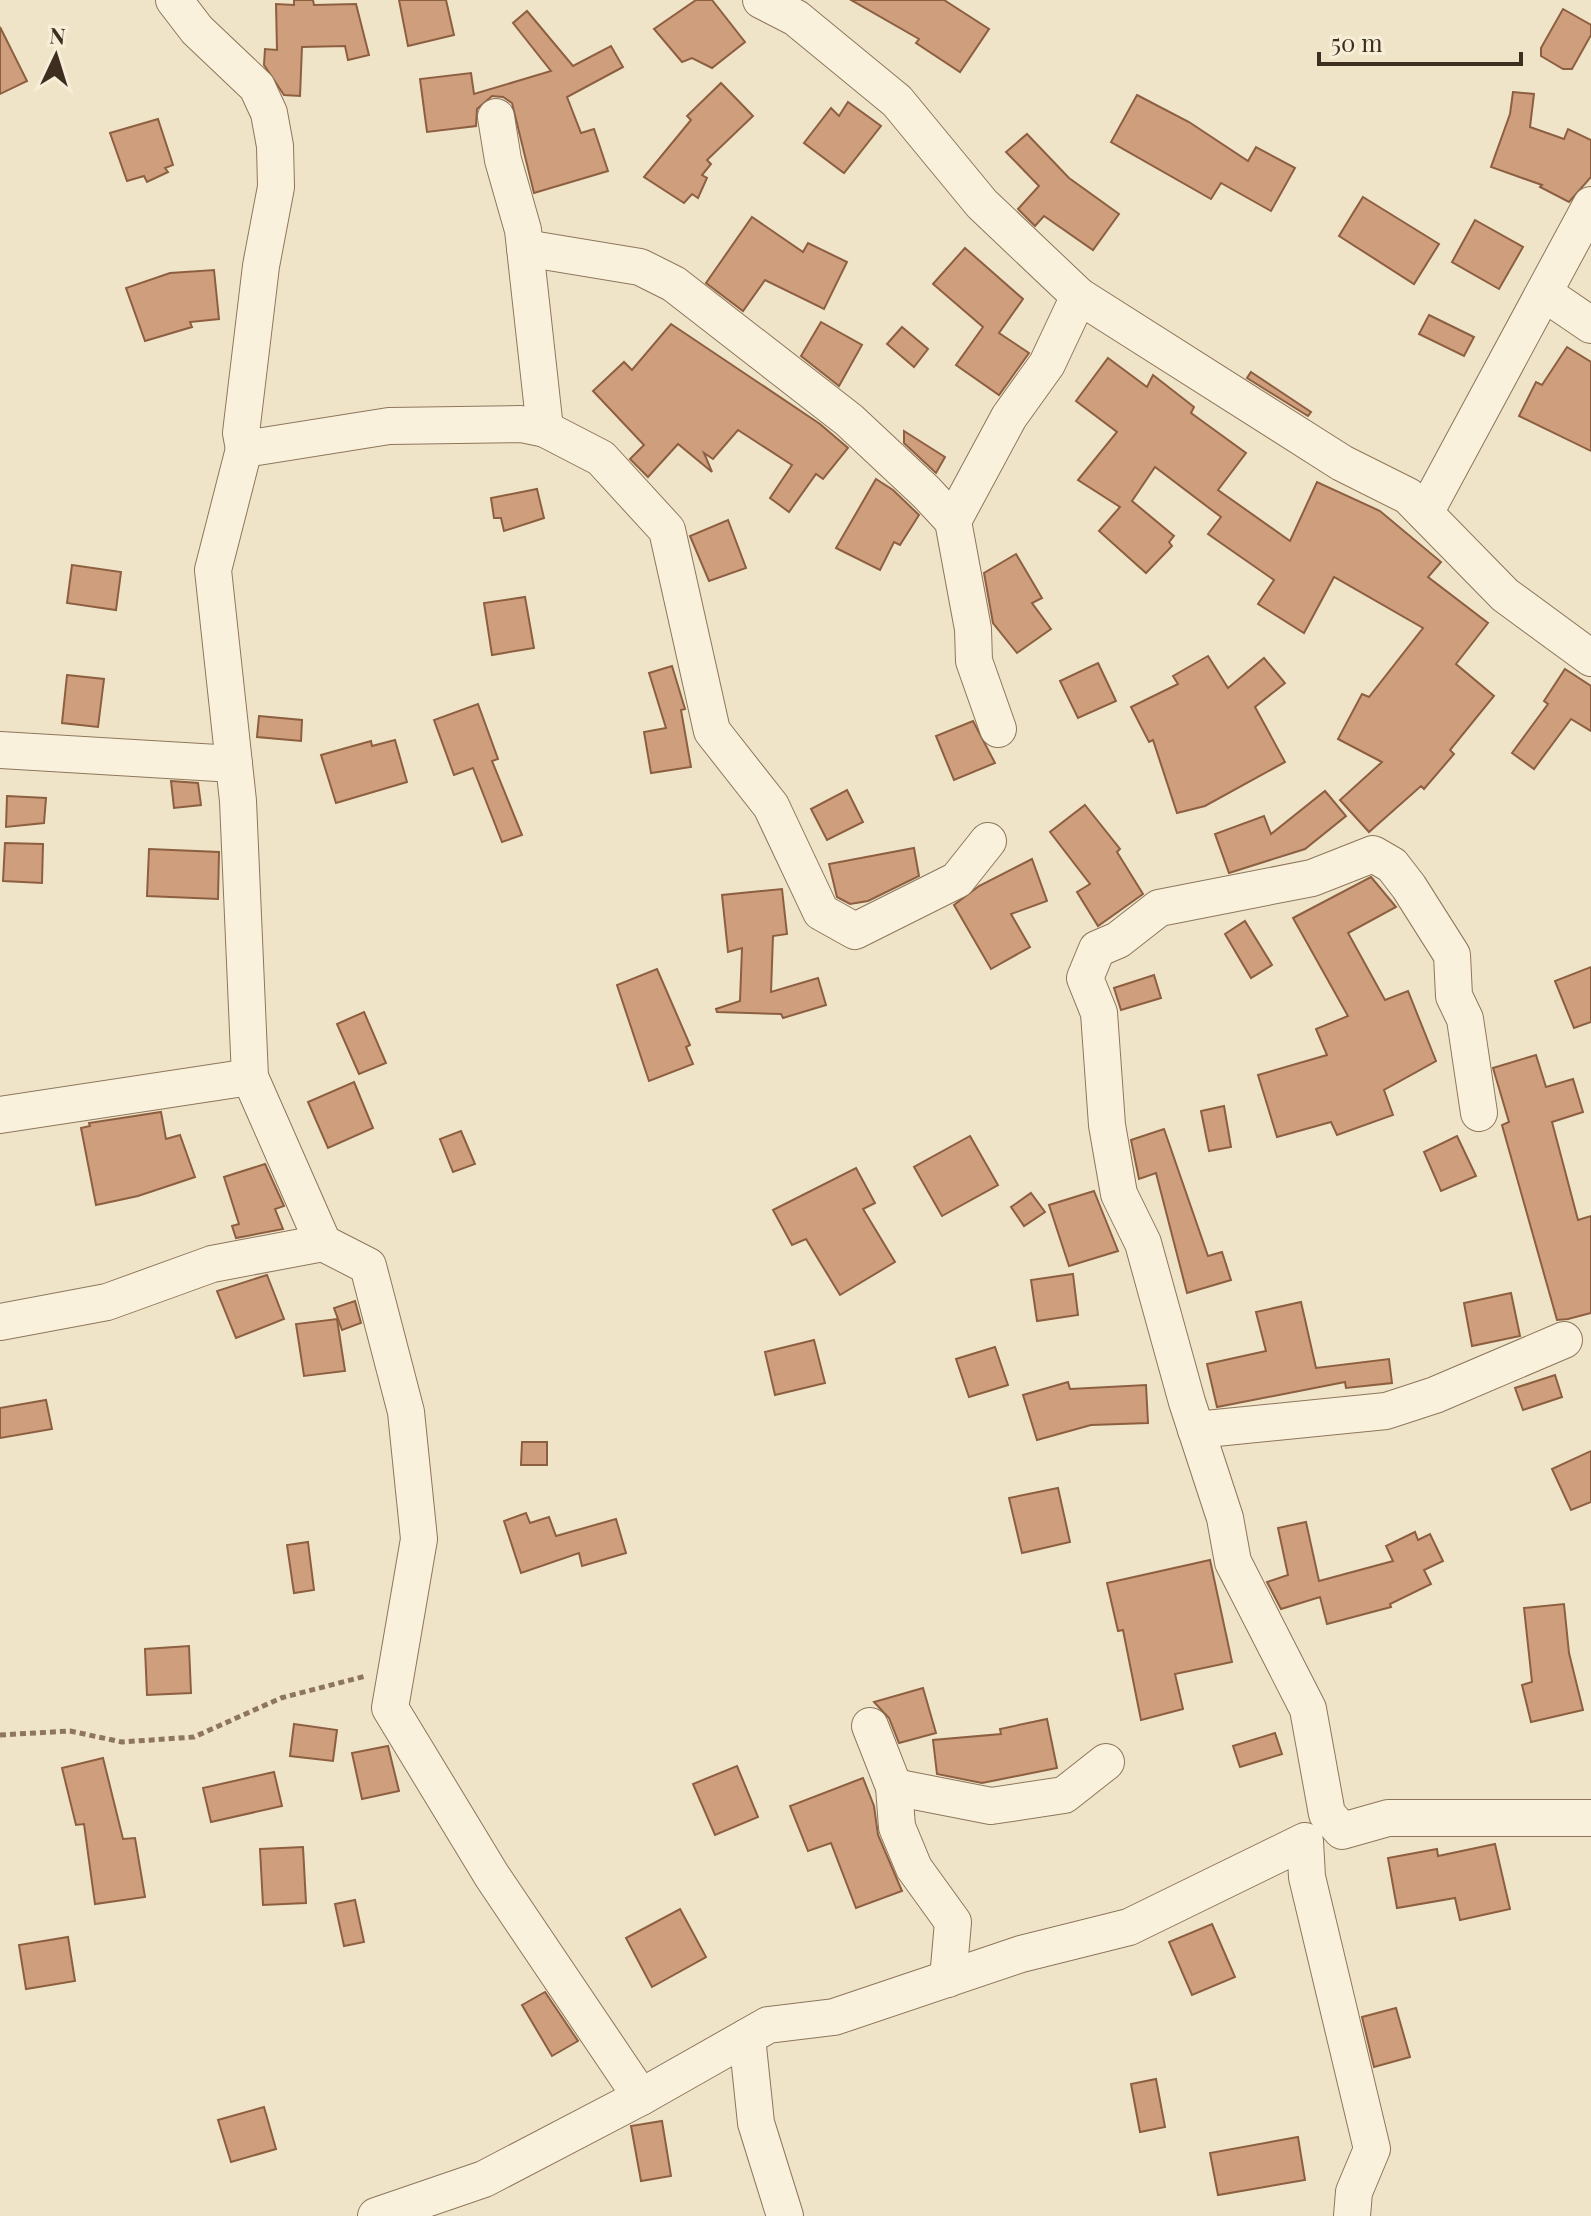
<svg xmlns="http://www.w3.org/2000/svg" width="1591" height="2216" viewBox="0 0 1591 2216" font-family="'Playfair Display',serif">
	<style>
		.building { fill: #cf9f7d; stroke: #8d5f41; stroke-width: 2 }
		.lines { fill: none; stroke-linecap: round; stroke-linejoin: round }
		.minor-casing { stroke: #8d765c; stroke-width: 38 }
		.path { stroke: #8d765c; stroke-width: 5; stroke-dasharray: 6 4; stroke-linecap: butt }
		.minor { stroke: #faf1dc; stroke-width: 36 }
	</style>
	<rect width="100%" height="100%" fill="#f0e4c8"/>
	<!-- building -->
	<g class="building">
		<path d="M294,0H313L314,5L356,4L369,55L348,60L345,46L302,47L300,96L284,95L264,65L265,49L277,50L276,4L294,5Z"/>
		<path d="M399,0H446L454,35L408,46Z"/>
		<path d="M696,0H712L745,42L712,68L692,58L682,62L654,29Z"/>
		<path d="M851,0H944L989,29L960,72L916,43L919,39Z"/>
		<path d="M1563,9L1591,25V35L1572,69H1563L1541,56V48Z"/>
		<path d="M527,11L573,66L611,46L623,67L567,97L581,133L594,129L608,171L534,193L512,103L503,97L492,96L477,109L476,126L427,132L420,79L471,73L474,94L551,71L513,23Z"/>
		<path d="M0,27L27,81L0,94Z"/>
		<path d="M721,83L753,116L707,160L711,164L702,175L707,178L698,198L692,194L684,203L644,177L691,120L687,116Z"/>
		<path d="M1513,92L1534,94L1530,127L1564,139L1568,129L1591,140V177L1569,202L1540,187L1542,185L1491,167L1510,114Z"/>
		<path d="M1137,95L1189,122L1248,161L1256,147L1295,168L1271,211L1221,183L1211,199L1111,142Z"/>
		<path d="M848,102L881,126L844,173L804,143L831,108L839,116Z"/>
		<path d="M158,119L173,165L165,168L168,172L147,182L144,176L127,181L110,133Z"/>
		<path d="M1027,134L1069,178L1119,214L1093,250L1044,216L1035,226L1018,209L1039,186L1006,152Z"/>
		<path d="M1363,197L1439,244L1414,284L1339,236Z"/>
		<path d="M752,217L803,252L808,243L847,262L824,309L765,280L743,311L706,283Z"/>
		<path d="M1475,220L1523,247L1499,289L1452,262Z"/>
		<path d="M965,248L1023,299L999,333L1029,353L999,395L956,365L983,327L933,284Z"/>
		<path d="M214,270L219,319L190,322L192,327L145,341L126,288L170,273Z"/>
		<path d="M1429,315L1474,337L1464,356L1419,334Z"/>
		<path d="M821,322L862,345L839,386L801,356Z"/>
		<path d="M671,324L820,424L848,448L823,479L816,474L789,512L770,498L792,465L738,430L713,459L704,453L712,472L678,444L648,477L630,459L644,445L593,391L624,362L632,370Z"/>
		<path d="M902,327L928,349L914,367L887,344Z"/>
		<path d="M1567,347L1591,362V451L1519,416L1536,382L1542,385Z"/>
		<path d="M1108,358L1147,387L1153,375L1194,407L1191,413L1246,453L1218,490L1290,541L1317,482L1380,511L1441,562L1428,577L1488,623L1456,664L1494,696L1450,750L1454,754L1424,789L1421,786L1369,832L1340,800L1382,762L1338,739L1362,694L1369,697L1423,628L1334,577L1304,633L1258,604L1274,580L1208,534L1221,517L1155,467L1132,501L1174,536L1169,542L1172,546L1146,573L1099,531L1120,507L1078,480L1117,432L1076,401Z"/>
		<path d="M1251,372L1311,412L1308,416L1247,378Z"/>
		<path d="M904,431L945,457L936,473L904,443Z"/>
		<path d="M876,479L893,490L919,515L900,545L894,542L880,570L836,548Z"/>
		<path d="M537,489L544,518L504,531L501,518H494L491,498Z"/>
		<path d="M728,520L746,568L709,581L690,536Z"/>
		<path d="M1016,554L1042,598L1032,603L1051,629L1017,653L993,623L984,573Z"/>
		<path d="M72,565L121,572L116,610L67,603Z"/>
		<path d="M525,597L534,648L492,655L484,603Z"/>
		<path d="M1208,656L1228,688L1264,658L1285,683L1255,707L1285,762L1205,806L1177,813L1153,740L1149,742L1131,707L1178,684L1173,676Z"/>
		<path d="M1098,663L1116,701L1078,718L1060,681Z"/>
		<path d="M672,666L685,709L681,710L691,767L651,773L644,732L666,728L649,673Z"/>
		<path d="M1565,669L1591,686V731L1571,719L1534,769L1512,753L1548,704L1544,701Z"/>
		<path d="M67,675L104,679L98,727L62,723Z"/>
		<path d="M478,704L498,759L492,761L522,835L502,842L473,768L454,775L434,720Z"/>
		<path d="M259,716L302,720L301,741L257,737Z"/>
		<path d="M973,721L995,763L954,780L936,736Z"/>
		<path d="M395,740L407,782L336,803L321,755L371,741L372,746Z"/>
		<path d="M171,781L198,783L201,805L174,808Z"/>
		<path d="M847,790L863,822L827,840L811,809Z"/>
		<path d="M1325,791L1346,816L1305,849L1229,873L1215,834L1264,816L1271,834Z"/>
		<path d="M7,796L46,798L44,823L6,827Z"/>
		<path d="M1085,805L1120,849L1117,852L1143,894L1098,926L1077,892L1090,884L1050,832Z"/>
		<path d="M5,843L43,844L42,883L3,881Z"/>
		<path d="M914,848L919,876L868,901L850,904L837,897L829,864Z"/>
		<path d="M149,849L219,852L218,899L147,896Z"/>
		<path d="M1032,859L1047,901L1011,914L1030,947L991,969L954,905L979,886Z"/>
		<path d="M1371,877L1396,907L1348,933L1385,1000L1408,991L1436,1061L1384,1090L1393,1115L1337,1135L1331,1122L1277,1137L1258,1075L1327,1055L1316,1029L1348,1016L1293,918Z"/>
		<path d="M782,889L787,934L773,936L771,992L818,978L826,1005L783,1018L781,1014L717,1012L716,1009L740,1001L742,948L728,952L722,895Z"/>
		<path d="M1245,921L1272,965L1251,978L1225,934Z"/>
		<path d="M1591,967V1022L1574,1028L1555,981Z"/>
		<path d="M657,969L690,1045L686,1047L693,1064L649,1081L617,985Z"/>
		<path d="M1154,975L1161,998L1121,1010L1114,988Z"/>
		<path d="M364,1012L386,1063L359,1074L337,1024Z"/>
		<path d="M1536,1055L1546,1087L1573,1079L1583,1112L1552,1122L1578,1220L1591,1216V1313L1568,1319L1557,1320L1502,1125L1509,1122L1493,1068Z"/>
		<path d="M354,1082L373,1128L328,1148L308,1102Z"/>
		<path d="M1224,1106L1231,1147L1209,1151L1201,1111Z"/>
		<path d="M161,1112L166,1139L180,1135L195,1177L138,1196L96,1205L81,1128L90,1126L89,1123Z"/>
		<path d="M1164,1129L1208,1256L1222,1252L1231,1280L1187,1293L1156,1173L1139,1179L1131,1140Z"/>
		<path d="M461,1131L475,1164L453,1172L440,1139Z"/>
		<path d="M970,1136L998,1185L942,1216L914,1167Z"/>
		<path d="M1457,1136L1476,1176L1441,1191L1424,1152Z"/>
		<path d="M265,1164L284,1206L275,1209L283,1229L236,1238L232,1226L239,1224L224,1177Z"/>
		<path d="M856,1168L875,1203L863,1209L895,1262L840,1295L806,1239L792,1245L773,1210Z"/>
		<path d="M1094,1191L1118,1251L1069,1266L1049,1205Z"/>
		<path d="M1031,1193L1045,1212L1024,1226L1011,1207Z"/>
		<path d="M1073,1274L1078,1315L1037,1321L1031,1280Z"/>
		<path d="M267,1275L284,1319L236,1338L217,1291Z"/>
		<path d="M1511,1293L1520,1336L1472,1346L1464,1303Z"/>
		<path d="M355,1301L361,1323L342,1330L334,1308Z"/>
		<path d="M1301,1302L1316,1368L1389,1359L1392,1383L1346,1388L1345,1382L1217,1407L1207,1364L1266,1351L1256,1312Z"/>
		<path d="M337,1319L345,1371L304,1376L296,1324Z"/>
		<path d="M814,1340L825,1383L775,1395L765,1352Z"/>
		<path d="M995,1347L1008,1385L969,1397L956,1359Z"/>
		<path d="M1555,1375L1562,1397L1523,1410L1515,1388Z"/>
		<path d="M1068,1382L1070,1389L1146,1385L1148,1423L1091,1425L1037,1440L1023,1395Z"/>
		<path d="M46,1400L52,1429L0,1438V1408Z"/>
		<path d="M522,1442H547V1465H521Z"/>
		<path d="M1591,1451V1502L1571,1510L1552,1469Z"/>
		<path d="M1058,1488L1070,1542L1022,1553L1009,1498Z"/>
		<path d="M526,1513L530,1523L549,1517L556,1536L616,1519L626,1553L582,1566L579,1553L521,1573L504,1521Z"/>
		<path d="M1306,1522L1319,1581L1393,1561L1386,1546L1415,1532L1418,1540L1430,1534L1443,1561L1424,1570L1431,1584L1390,1604L1391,1607L1327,1624L1320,1597L1281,1609L1267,1582L1288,1575L1278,1528Z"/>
		<path d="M308,1542L314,1590L294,1593L287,1545Z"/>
		<path d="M1210,1560L1232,1662L1175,1674L1183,1709L1141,1720L1123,1630L1118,1631L1107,1583Z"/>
		<path d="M1564,1604L1569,1653L1583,1710L1531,1722L1522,1685L1532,1682L1524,1608Z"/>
		<path d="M189,1646L191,1693L147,1695L145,1649Z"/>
		<path d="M923,1688L936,1733L899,1743L889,1718L874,1702Z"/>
		<path d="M1047,1719L1057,1768L982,1783L937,1774L933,1740L1001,1734L1000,1729Z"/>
		<path d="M294,1724L337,1730L333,1761L290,1756Z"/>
		<path d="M1275,1733L1282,1754L1240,1767L1233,1746Z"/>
		<path d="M388,1746L399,1791L362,1799L352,1753Z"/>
		<path d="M103,1758L123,1839L135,1838L145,1897L95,1904L84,1824L76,1825L62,1768Z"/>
		<path d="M737,1766L758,1817L715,1835L693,1784Z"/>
		<path d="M274,1772L282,1806L211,1822L203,1788Z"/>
		<path d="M863,1778L874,1806L878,1835L902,1891L856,1908L831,1843L808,1851L790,1806Z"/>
		<path d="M1495,1844L1510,1909L1460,1920L1455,1898L1397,1908L1388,1858L1437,1849L1438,1856Z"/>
		<path d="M303,1847L306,1903L263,1905L260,1849Z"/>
		<path d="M355,1900L364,1942L344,1946L335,1904Z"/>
		<path d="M680,1909L706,1957L652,1987L626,1938Z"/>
		<path d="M1212,1924L1235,1977L1192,1995L1169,1942Z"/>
		<path d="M68,1937L75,1981L26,1989L19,1945Z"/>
		<path d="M545,1992L578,2041L552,2056L522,2005Z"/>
		<path d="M1396,2008L1410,2057L1374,2067L1362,2017Z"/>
		<path d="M1156,2079L1165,2127L1140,2132L1131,2084Z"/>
		<path d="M264,2107L276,2149L231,2162L218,2120Z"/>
		<path d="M662,2121L671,2176L641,2181L631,2126Z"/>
		<path d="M1298,2137L1305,2180L1218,2195L1210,2153Z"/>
	</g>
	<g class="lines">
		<!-- minor casing -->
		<g class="minor-casing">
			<g id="minor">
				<path d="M174,0L197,30L257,87L269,113L275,146L276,187L261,266L241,433L244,449L389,426L521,424L545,429L601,458L667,530L712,731L771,806L821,912L855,931L957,880L988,841"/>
				<path d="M761,0L796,18L897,101L982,204L1079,296L1342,463L1408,496L1505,595L1591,658"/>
				<path d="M496,117L503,160L523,230L545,429"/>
				<path d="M525,248L640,267L674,284L849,420L926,492L953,521L973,629L974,661L998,729"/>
				<path d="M1544,293L1591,325"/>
				<path d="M244,449L213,570L238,801L250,1077L323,1243L368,1266L406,1412L419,1539L390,1708L492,1876L641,2097"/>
				<path d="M1425,513L1591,205"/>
				<path d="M953,521L1009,417L1047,364L1079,296"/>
				<path d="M0,750L234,764"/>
				<path d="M1479,1113L1465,1019L1454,996L1452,955L1409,887L1392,865L1373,854L1312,878L1159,908L1118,940L1097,949L1085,978L1099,1013L1107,1125L1119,1194L1143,1243L1187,1402L1225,1518L1233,1562L1308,1709L1327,1814L1342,1831L1388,1818H1591"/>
				<path d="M0,1115L250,1077"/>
				<path d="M0,1322L107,1302L212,1264L323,1243"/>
				<path d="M1196,1430L1386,1411L1435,1395L1564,1340"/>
				<path d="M870,1726L894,1787L897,1827L914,1868L953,1922L948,1979"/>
				<path d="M894,1787L991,1806L1064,1795L1106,1762"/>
				<path d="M747,2037L756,2123L785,2216"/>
				<path d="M376,2216L484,2179L641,2097L768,2025L834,2017L1021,1954L1129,1927L1305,1841L1307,1877L1372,2149L1354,2192L1352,2216"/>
			</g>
		</g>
		<!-- path -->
		<path class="path" d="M0,1735L70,1731L122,1742L194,1737L281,1698L366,1676"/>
		<!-- minor -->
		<use href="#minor" class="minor"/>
	</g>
	<!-- north arrow -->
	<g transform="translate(56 56) rotate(4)" stroke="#f7eed8" stroke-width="6" paint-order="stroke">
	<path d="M0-6L14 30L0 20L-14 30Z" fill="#3d2e20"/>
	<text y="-12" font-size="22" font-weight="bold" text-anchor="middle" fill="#3d2e20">N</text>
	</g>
	<!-- scale -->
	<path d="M1319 52v12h202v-12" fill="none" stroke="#3d2e20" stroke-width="4"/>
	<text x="1331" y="52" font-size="24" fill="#3d2e20" stroke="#f7eed8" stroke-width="6" paint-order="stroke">50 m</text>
</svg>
